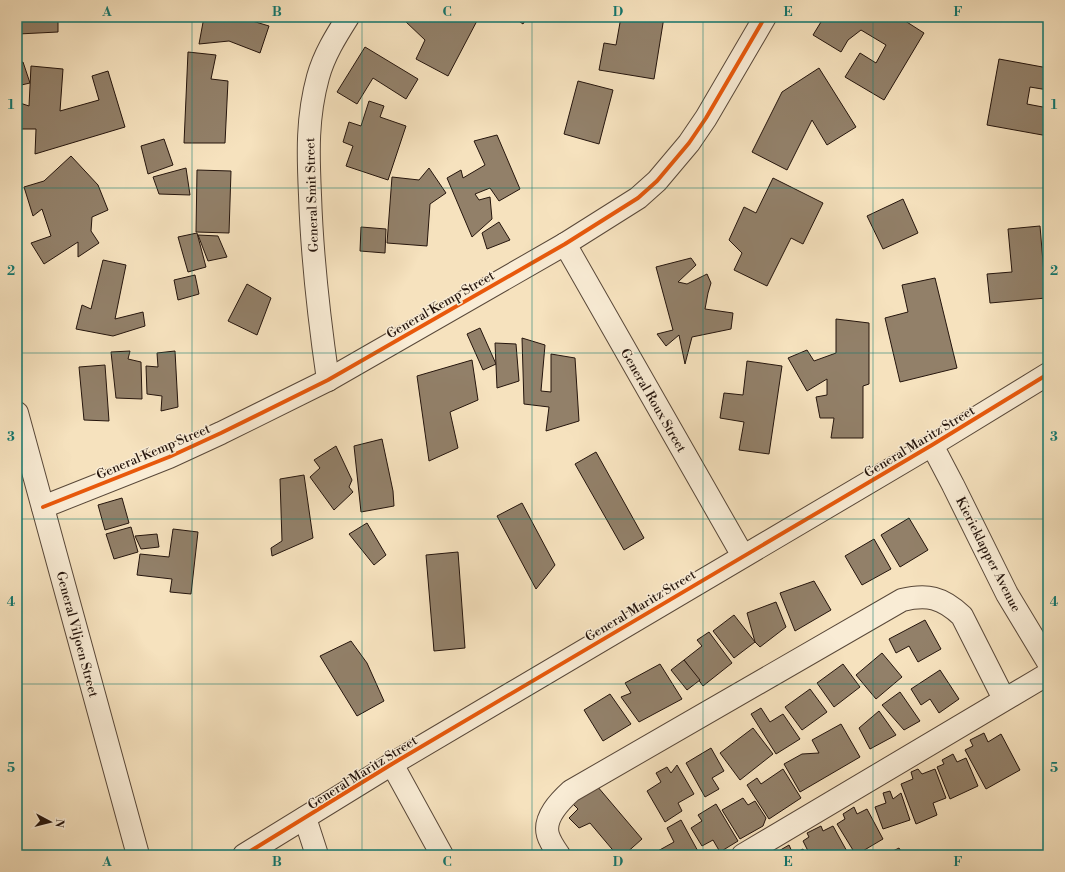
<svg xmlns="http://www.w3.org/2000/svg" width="1065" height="872" viewBox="0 0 1065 872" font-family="'Libre Bodoni',serif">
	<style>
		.building { fill: #928069; stroke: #25150d }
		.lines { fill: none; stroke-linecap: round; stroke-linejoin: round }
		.minor-casing { stroke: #594839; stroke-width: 24 }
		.minor { stroke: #f9ecd5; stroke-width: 22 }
		.cycleway-casing { stroke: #f9ecd5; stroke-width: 6 }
		.cycleway { stroke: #e8590c; stroke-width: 4 }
		.grid { fill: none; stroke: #0f766e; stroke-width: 1; stroke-opacity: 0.55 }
		.labels { text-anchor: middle; stroke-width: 3; stroke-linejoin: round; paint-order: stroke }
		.street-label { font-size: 13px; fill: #25150d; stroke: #f9ecd5 }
		.neatline { fill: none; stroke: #0f766e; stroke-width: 1.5 }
		.grid-label { font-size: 13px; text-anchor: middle; font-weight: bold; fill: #0f766e }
	</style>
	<rect width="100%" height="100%" fill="#f6e2be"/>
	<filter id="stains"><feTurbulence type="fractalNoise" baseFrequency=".005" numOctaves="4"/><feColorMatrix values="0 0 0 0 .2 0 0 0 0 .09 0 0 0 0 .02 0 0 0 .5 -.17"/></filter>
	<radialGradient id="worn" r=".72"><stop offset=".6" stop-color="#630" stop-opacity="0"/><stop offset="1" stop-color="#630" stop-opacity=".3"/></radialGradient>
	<!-- building -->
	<g class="building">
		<path d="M17,17H58V32L18,34V53L17,54Z"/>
		<path d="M204,17H239L269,26L260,53L229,41L199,44Z"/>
		<path d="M407,17H479L448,76L416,59L425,40L405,21Z"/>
		<path d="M513,17H527L523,24Z"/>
		<path d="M621,17H664L654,79L599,70L604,43L616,45Z"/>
		<path d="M824,17H845L851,21L854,17H899L924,33L884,100L845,77L860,53L876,63L886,45L861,30L848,40L841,52L813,35Z"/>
		<path d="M365,47L418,79L406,99L373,78L357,104L337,92Z"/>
		<path d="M188,52L216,55L211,79L228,81L225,143H184Z"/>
		<path d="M999,59L1048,68V90L1030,87L1027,104L1048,108V136L987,125Z"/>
		<path d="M23,62L30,83L17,86V64Z"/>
		<path d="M31,66L63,69L60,111L99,100L92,76L108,71L125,127L35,154L36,129H17V102L29,106Z"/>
		<path d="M819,68L856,127L827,145L812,120L787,170L752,152L782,92Z"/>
		<path d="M578,81L613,90L599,144L564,134Z"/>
		<path d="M369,101L384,106L380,117L406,126L388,180L346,166L353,146L343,142L349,122L361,126Z"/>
		<path d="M497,135L520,189L499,201L490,188L475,194L479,200L490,197L492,219L472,237L447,178L461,170L463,178L485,165L474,141Z"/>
		<path d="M164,139L173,165L148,174L141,146Z"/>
		<path d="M71,156L98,185L108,210L92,217L91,231L99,243L78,257V242L44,264L31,243L51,236L42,209L33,216L24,187L44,181Z"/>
		<path d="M186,168L190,195L159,194L153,177Z"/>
		<path d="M429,168L446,193L430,204L427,246L387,243L392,177L419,180Z"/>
		<path d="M197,170L231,171L229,233L196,232Z"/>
		<path d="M773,178L823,203L803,244L791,238L767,286L734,270L742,253L729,240L744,207L756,213Z"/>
		<path d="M903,199L918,233L883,249L867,216Z"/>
		<path d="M499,222L510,240L487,249L482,233Z"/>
		<path d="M1040,226L1046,298L990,303L987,274L1012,272L1008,229Z"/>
		<path d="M361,227L386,229L385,253L360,251Z"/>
		<path d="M197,233L206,267L188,272L178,237Z"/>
		<path d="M198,235L218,236L227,257L208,261Z"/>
		<path d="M691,258L696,265L678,282L687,284L707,274L711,283L708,293L705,309L733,313L731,329L692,337L685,364L679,335L666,346L657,334L673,330L656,267Z"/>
		<path d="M103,260L126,265L115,319L143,312L145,326L113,336L76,329L82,305L91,309Z"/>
		<path d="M195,275L199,294L178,300L174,280Z"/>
		<path d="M935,278L957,368L900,382L885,318L908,312L902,285Z"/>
		<path d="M247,284L271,298L257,335L228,321Z"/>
		<path d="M836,319L869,323V384L863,386V438H831L834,418H820L816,397L827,395V379L807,391L788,358L807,350L814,361L836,353Z"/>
		<path d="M480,328L496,364L483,370L467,334Z"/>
		<path d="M522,338L545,345L541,391L551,392V354L575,358L579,421L546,431L549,407L524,404Z"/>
		<path d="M495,343L516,344L519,381L497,388Z"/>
		<path d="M130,351L128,359L141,362L142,399L116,398L111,352Z"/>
		<path d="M175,351L178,407L161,411L162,396L147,394L146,366L158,367L157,353Z"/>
		<path d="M472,360L478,400L450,412L458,448L429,461L417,376Z"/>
		<path d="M747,361L782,366L769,454L739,450L744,422L720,418L724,393L743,395Z"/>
		<path d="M105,365L109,421L84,420L79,367Z"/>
		<path d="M382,439L393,491L394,506L361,512L354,446Z"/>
		<path d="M336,446L352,480L349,487L353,492L334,510L310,477L320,468L314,460Z"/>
		<path d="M596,452L644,538L624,550L575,464Z"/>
		<path d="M304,475L313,538L272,556L271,548L282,541L280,479Z"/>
		<path d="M122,498L129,523L105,530L98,505Z"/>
		<path d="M522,503L555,565L536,589L497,516Z"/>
		<path d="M909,518L928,550L900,567L881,535Z"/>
		<path d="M367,523L386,555L374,565L349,534Z"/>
		<path d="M131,527L138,552L114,559L106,534Z"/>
		<path d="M173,529L198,532L191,594L170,592L172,579L137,575L140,554L169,557Z"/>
		<path d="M157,534L159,547L141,549L135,536Z"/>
		<path d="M874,539L891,569L862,585L845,556Z"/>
		<path d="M458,552L465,648L434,651L426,555Z"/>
		<path d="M814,581L831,610L795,631L780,593Z"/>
		<path d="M776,602L786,627L760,647L755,642L747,613Z"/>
		<path d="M734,615L755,642L734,658L713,631Z"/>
		<path d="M925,620L941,649L918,662L909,646L896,653L889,639Z"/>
		<path d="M709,632L732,663L703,686L684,660L702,646L697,640Z"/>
		<path d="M351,641L367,663L384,701L357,716L320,656Z"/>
		<path d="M882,653L902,677L876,699L856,675Z"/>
		<path d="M684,660L700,680L687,690L671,670Z"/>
		<path d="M660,664L682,699L639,722L621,697L631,693L625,683Z"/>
		<path d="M843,664L860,687L834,707L817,683Z"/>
		<path d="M940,670L959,699L939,713L930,699L921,705L911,689Z"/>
		<path d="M810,689L827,712L802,730L785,707Z"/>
		<path d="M900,692L920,721L904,730L882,705Z"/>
		<path d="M610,694L631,724L603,741L584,710Z"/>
		<path d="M761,708L770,722L783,714L800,739L776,754L751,714Z"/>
		<path d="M879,711L896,735L870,749L859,728Z"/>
		<path d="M841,724L860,757L800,792L784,764L802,754L819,753L812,740Z"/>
		<path d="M753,728L773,754L740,780L720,753Z"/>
		<path d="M984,733L988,742L1001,734L1020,770L986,789L965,750L973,746L970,740Z"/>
		<path d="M711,748L724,771L712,778L719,789L705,797L686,763Z"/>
		<path d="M953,754L957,762L966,758L978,786L950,799L937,767L944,764L942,760Z"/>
		<path d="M677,765L694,794L678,803L682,811L665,822L647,791L661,782L656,773L667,767L671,773Z"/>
		<path d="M783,769L801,798L769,819L747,785L757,778L761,784Z"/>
		<path d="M918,769L922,774L935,769L946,798L933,803L937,815L916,824L901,784L913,779L911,772Z"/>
		<path d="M597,786L642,839L624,855H617L590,823L579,828L569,818L578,809L569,800Z"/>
		<path d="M890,791L893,799L901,793L910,820L883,829L875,807L886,803L883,793Z"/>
		<path d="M743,798L748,805L755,801L766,818L763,826L740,839L722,810Z"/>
		<path d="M716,804L738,841L720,852L713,840L702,846L691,828L702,821L698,815Z"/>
		<path d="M854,807L857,814L867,809L883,839L856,855L837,824L845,819L843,814Z"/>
		<path d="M681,820L700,855H657L656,852L674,842L667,828Z"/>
		<path d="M821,826L823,831L833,826L849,855H810L803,841L809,837L807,833Z"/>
		<path d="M789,845L793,854L803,849L806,855H779L777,852Z"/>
		<path d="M899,848L903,855H885Z"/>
	</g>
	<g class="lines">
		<!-- minor casing -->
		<g class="minor-casing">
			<g id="minor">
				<path d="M565,244L743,556"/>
				<path d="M328,380C319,318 312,257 310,195C308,153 307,117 318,77C324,55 336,36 348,17"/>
				<path d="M17,413L138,855"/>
				<path d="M932,445L953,485L1007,594L1048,662"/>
				<path d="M43,507L169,457L221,433L328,380L565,244L638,198L657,181L689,143L706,118L765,17"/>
				<path d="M392,764L442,855"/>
				<path d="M305,818L317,855"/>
				<path d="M244,855L392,764L932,445L1048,374"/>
				<path d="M559,855C555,849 550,842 548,835C543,818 560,801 571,791L902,600C927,594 942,597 962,616L1004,699"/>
				<path d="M743,855L1048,674"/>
			</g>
		</g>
		<!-- minor -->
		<use href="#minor" class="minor"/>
		<!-- cycleway casing -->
		<g class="cycleway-casing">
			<g id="cycleway">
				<path d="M43,507L169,457L221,433L328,380L565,244L638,198L657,181L689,143L706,118L765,17"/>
				<path d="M244,855L392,764L932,445L1048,374"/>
			</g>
		</g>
		<!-- cycleway -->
		<use href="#cycleway" class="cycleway"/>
	</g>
	<!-- grid -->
	<path class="grid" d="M192,17V855M362,17V855M532,17V855M703,17V855M873,17V855M17,188H1048M17,353H1048M17,519H1048M17,684H1048"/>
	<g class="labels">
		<!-- street labels -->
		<g class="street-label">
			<text transform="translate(311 195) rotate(-92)" y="5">General Smit Street</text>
			<text transform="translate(440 304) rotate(-30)" y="5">General Kemp Street</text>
			<text transform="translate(654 400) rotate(60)" y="5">General Roux Street</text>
			<text transform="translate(919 441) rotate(-31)" y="5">General Maritz Street</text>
			<text transform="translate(153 451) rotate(-23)" y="5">General Kemp Street</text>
			<text transform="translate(989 554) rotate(63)" y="5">Kierieklapper Avenue</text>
			<text transform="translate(640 605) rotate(-31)" y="5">General Maritz Street</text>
			<text transform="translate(78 634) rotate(75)" y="5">General Viljoen Street</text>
			<text transform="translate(362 772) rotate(-32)" y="5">General Maritz Street</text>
		</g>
	</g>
	<!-- margin -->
	<rect width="1065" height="872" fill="none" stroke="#f6e2be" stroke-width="44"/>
	<!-- north arrow -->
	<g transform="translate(50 822) rotate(97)" stroke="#f9ecd5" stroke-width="3" paint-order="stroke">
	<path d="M0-3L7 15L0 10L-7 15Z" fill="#25150d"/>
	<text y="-6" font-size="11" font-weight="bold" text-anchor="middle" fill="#25150d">N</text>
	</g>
	<rect x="22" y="22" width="1021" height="828" class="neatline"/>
	<g class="grid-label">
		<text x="107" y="16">A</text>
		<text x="277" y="16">B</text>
		<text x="447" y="16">C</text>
		<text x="618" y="16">D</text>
		<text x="788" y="16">E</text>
		<text x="958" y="16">F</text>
		<text x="11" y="109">1</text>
		<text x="1054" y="109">1</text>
		<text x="11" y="275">2</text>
		<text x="1054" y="275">2</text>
		<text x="11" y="441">3</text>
		<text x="1054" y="441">3</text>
		<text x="11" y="606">4</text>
		<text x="1054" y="606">4</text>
		<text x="11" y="772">5</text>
		<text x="1054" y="772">5</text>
		<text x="107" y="866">A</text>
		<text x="277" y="866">B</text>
		<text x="447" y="866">C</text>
		<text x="618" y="866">D</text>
		<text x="788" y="866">E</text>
		<text x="958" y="866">F</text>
	</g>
	<rect width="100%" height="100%" filter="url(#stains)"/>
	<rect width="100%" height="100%" fill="url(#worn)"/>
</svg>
